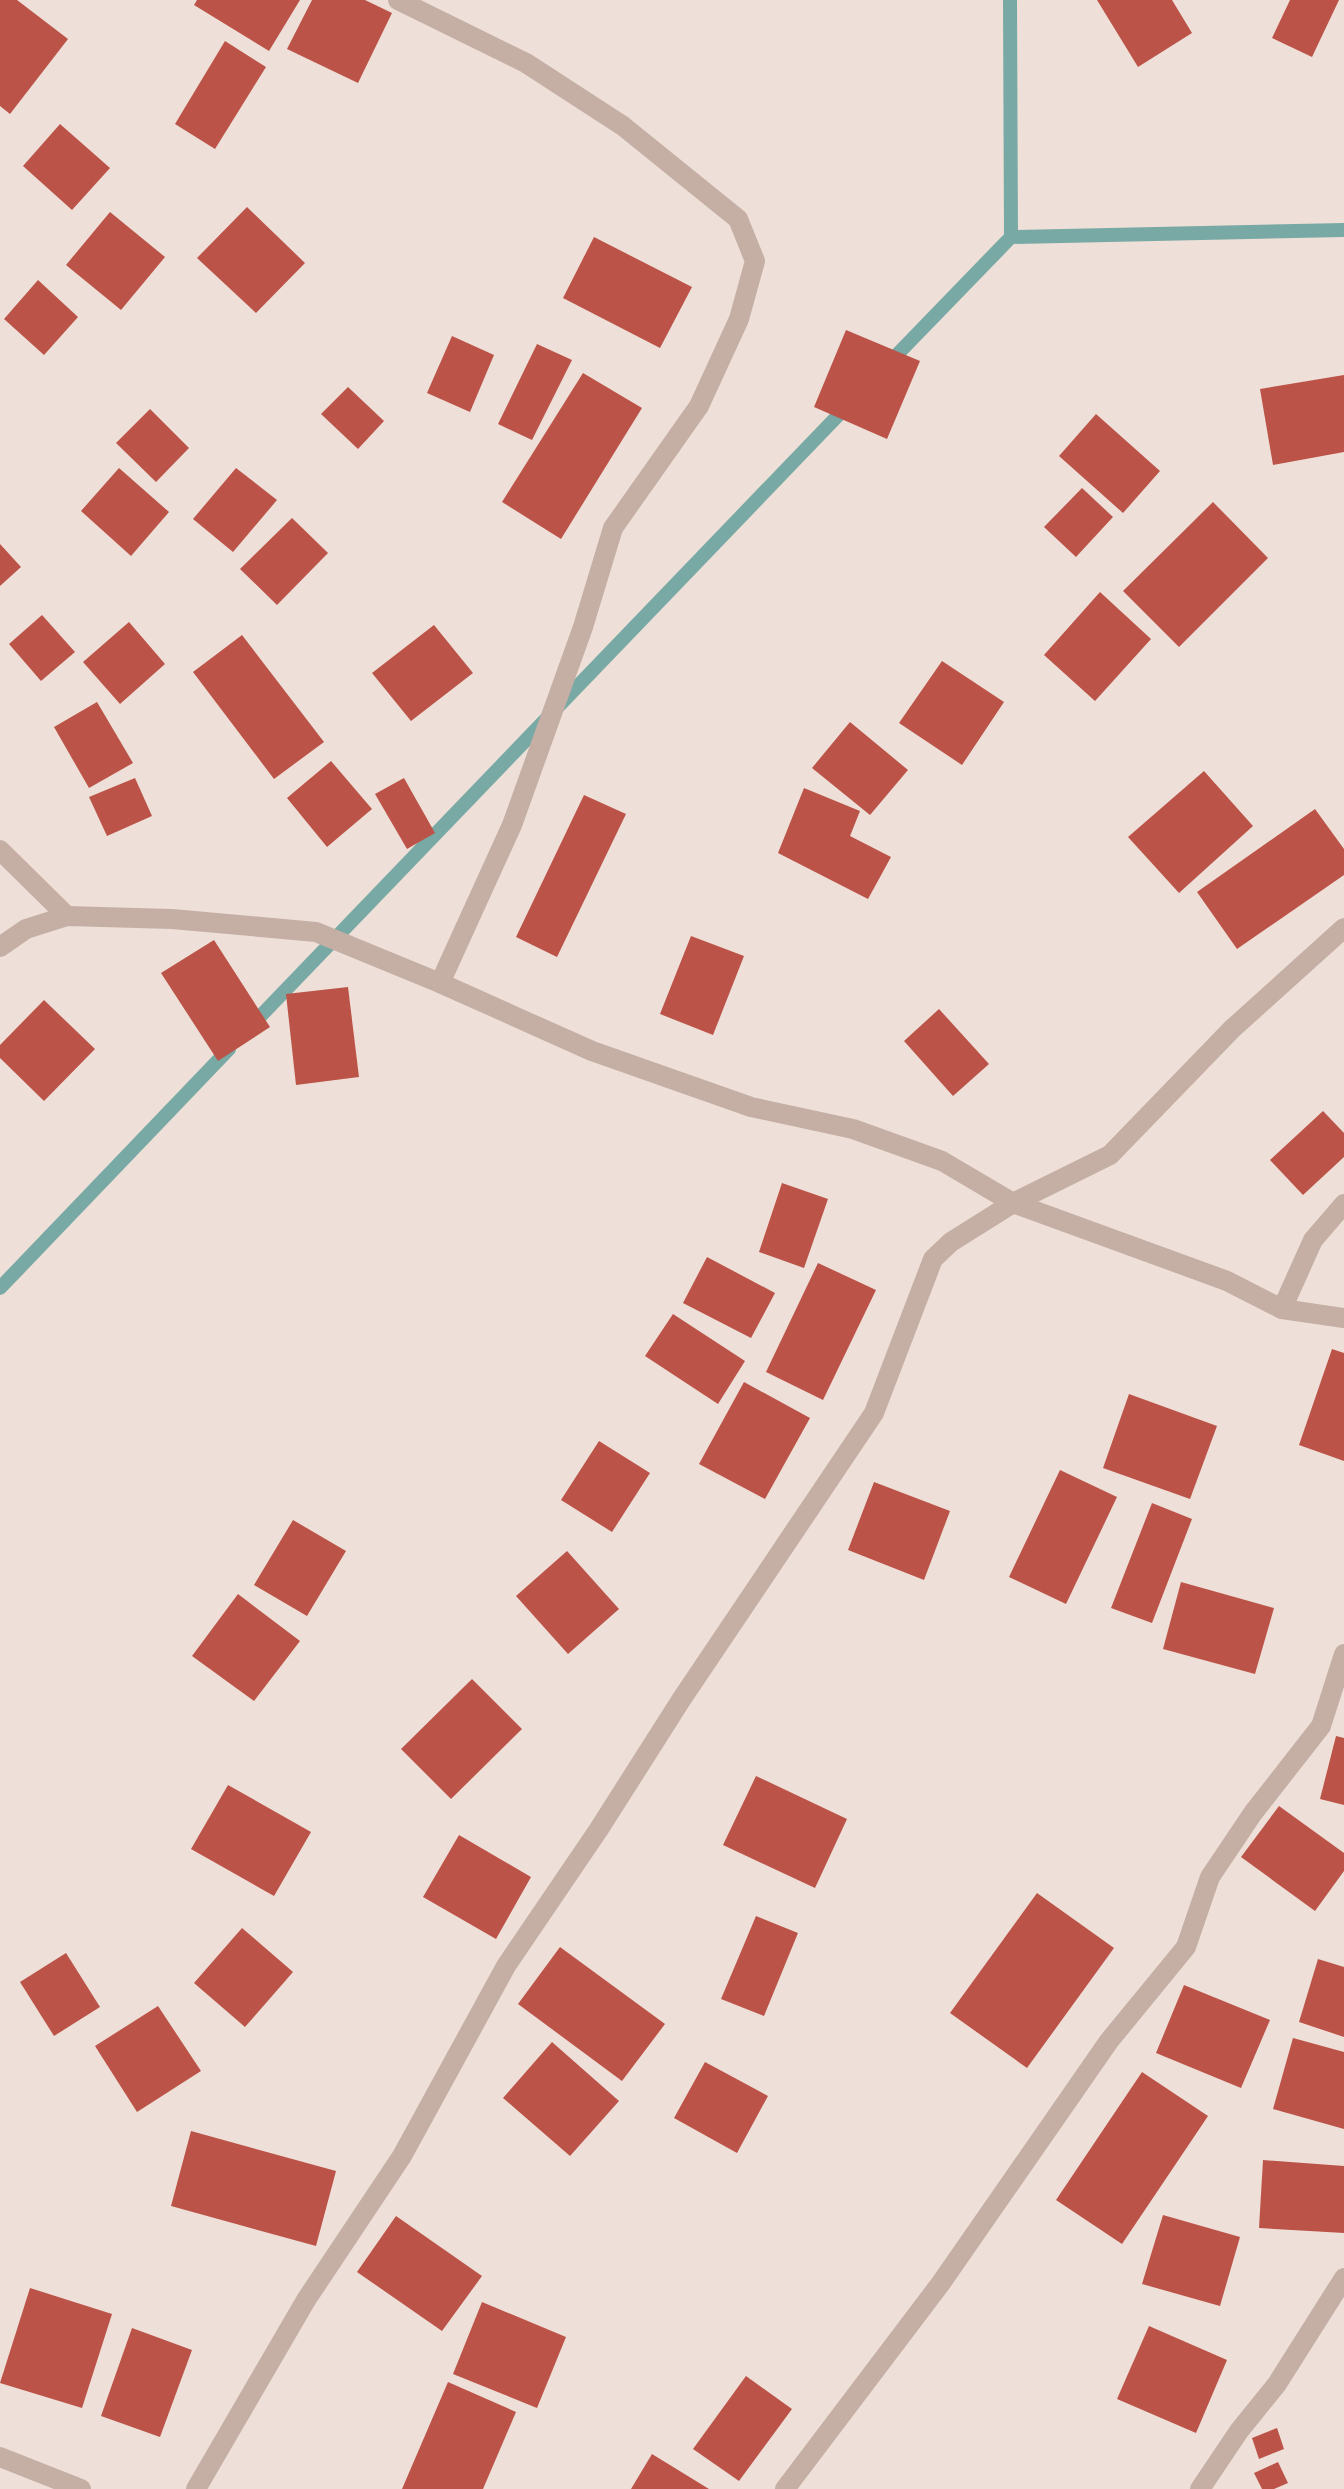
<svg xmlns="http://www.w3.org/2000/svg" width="1344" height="2489" viewBox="0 0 1344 2489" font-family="Karla,sans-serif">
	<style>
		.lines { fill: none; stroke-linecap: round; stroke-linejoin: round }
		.stream { stroke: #79a9a4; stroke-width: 14 }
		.building { fill: #bc5348 }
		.street { stroke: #c5afa5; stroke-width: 20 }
	</style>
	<rect width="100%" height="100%" fill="#eee0d8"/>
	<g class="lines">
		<!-- stream -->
		<g class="stream">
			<path d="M1011,237L1344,230"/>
			<path d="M887,365L1011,237L1010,0"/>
			<path d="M249,1028L850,403"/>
			<path d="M0,1288L229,1049"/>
		</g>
	</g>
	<!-- building -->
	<g class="building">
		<path d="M0,0H17L68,39L10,114L0,106Z"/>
		<path d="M197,0H300L269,51L194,5Z"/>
		<path d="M312,0H365L392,13L358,83L287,49Z"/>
		<path d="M1097,0H1172L1192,33L1138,67Z"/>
		<path d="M1290,0H1339L1312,57L1272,38Z"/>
		<path d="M225,41L266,67L215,149L175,124Z"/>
		<path d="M60,124L110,168L72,210L23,166Z"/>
		<path d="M247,207L305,263L256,313L197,258Z"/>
		<path d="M110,212L165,257L121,310L66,265Z"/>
		<path d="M594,237L692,287L660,348L563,298Z"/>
		<path d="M38,280L78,317L44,355L4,319Z"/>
		<path d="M846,330L920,361L887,439L814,407Z"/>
		<path d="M452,336L494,355L470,412L427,393Z"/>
		<path d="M537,344L572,360L532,440L498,424Z"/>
		<path d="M583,373L642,408L561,539L502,502Z"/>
		<path d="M1344,375V452L1273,465L1260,389Z"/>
		<path d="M348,387L384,421L358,449L321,414Z"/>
		<path d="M150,409L189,448L156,482L116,443Z"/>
		<path d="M1096,414L1160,471L1123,513L1059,456Z"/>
		<path d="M119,468L169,512L131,556L81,511Z"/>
		<path d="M236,468L277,500L233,552L193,519Z"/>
		<path d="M1082,488L1113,517L1076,557L1044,527Z"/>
		<path d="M1213,502L1268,558L1179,647L1123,591Z"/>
		<path d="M292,518L328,553L277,605L240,569Z"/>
		<path d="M0,544L21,567L0,586Z"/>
		<path d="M1100,592L1151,639L1095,701L1044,655Z"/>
		<path d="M42,615L75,652L41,681L9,644Z"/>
		<path d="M129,622L165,664L120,704L83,662Z"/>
		<path d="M434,625L473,673L411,721L372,673Z"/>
		<path d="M242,635L324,742L274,779L193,672Z"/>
		<path d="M942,661L1004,702L962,765L899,723Z"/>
		<path d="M97,702L133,763L89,788L54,727Z"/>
		<path d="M850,722L908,770L870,815L812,768Z"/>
		<path d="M331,761L372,809L327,847L287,798Z"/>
		<path d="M1204,771L1253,826L1179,893L1128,837Z"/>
		<path d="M135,778L152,816L107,836L89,797Z"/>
		<path d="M404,778L435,833L407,849L375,794Z"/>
		<path d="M804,788L860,811L850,836L891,857L868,899L778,853Z"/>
		<path d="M584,795L626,814L557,957L516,937Z"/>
		<path d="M1315,809L1344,849V875L1237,949L1197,892Z"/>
		<path d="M691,936L744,956L713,1035L660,1014Z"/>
		<path d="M214,940L270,1027L218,1061L161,973Z"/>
		<path d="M348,987L359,1077L296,1085L286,994Z"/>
		<path d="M44,1000L95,1049L44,1101L0,1058V1045Z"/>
		<path d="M939,1009L989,1064L953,1096L904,1041Z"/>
		<path d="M1323,1111L1344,1133V1157L1303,1195L1270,1160Z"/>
		<path d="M782,1183L828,1199L804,1268L759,1252Z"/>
		<path d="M707,1257L775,1293L751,1338L683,1303Z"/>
		<path d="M818,1263L876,1290L823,1400L766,1372Z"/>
		<path d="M673,1314L745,1361L718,1404L645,1356Z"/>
		<path d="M1332,1349L1344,1353V1461L1299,1445Z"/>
		<path d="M744,1382L810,1418L765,1499L699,1464Z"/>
		<path d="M1129,1394L1217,1426L1190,1499L1103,1468Z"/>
		<path d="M599,1441L650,1473L612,1532L561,1500Z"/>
		<path d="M1060,1470L1117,1497L1066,1604L1009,1577Z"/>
		<path d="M874,1482L950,1511L924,1580L848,1550Z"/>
		<path d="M1152,1503L1192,1519L1152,1623L1111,1608Z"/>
		<path d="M293,1520L346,1551L307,1616L254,1585Z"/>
		<path d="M567,1551L619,1609L568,1654L516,1596Z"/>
		<path d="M1181,1582L1274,1608L1255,1674L1163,1649Z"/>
		<path d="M238,1594L300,1641L254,1701L192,1656Z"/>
		<path d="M472,1679L522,1729L451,1799L401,1749Z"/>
		<path d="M1336,1736L1344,1738V1805L1320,1799Z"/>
		<path d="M756,1776L847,1819L815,1888L723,1845Z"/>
		<path d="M228,1785L311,1832L274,1896L191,1849Z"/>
		<path d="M1279,1806L1344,1853V1871L1315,1911L1241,1857Z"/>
		<path d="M459,1835L531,1877L496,1939L423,1897Z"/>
		<path d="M1037,1893L1114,1948L1027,2068L950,2013Z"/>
		<path d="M756,1916L798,1933L764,2016L721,1999Z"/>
		<path d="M242,1928L293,1972L245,2027L194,1983Z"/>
		<path d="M560,1947L665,2024L622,2081L518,2004Z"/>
		<path d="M66,1953L100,2007L54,2036L20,1982Z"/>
		<path d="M1318,1959L1344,1967V2037L1299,2022Z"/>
		<path d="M1184,1985L1270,2020L1241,2088L1156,2053Z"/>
		<path d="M158,2006L201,2071L137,2112L95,2046Z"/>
		<path d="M1293,2038L1344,2052V2129L1273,2109Z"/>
		<path d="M552,2042L619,2101L570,2156L503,2098Z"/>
		<path d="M705,2062L768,2096L737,2153L674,2118Z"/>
		<path d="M1142,2072L1208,2116L1122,2244L1056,2200Z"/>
		<path d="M191,2131L336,2171L316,2246L171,2206Z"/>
		<path d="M1263,2160L1344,2166V2233L1259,2228Z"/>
		<path d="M1163,2215L1240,2237L1220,2306L1142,2284Z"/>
		<path d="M396,2216L482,2276L442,2331L357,2272Z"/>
		<path d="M30,2288L112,2314L82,2408L0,2383Z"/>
		<path d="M482,2302L566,2337L537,2408L453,2374Z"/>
		<path d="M1149,2326L1227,2360L1196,2433L1117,2399Z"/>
		<path d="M132,2328L192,2350L160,2437L101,2416Z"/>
		<path d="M746,2376L792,2409L739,2481L693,2449Z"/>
		<path d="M448,2382L516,2412L483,2489H402Z"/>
		<path d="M1277,2428L1284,2449L1259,2459L1252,2438Z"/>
		<path d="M652,2454L709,2489H631Z"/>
		<path d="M1278,2462L1288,2483L1274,2489H1262L1254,2473Z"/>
	</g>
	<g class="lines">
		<!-- street -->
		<g class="street">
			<path d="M398,0L526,63L623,126L738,219L755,261L739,319L699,406L613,528L583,627L512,825L440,983"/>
			<path d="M0,850L67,916"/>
			<path d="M0,947L26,929L67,916L172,919L316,932L440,983L592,1051L751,1107L853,1129L942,1161L1013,1203L1227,1281L1282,1309L1344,1318"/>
			<path d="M1282,1309L1313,1240L1344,1204"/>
			<path d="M0,2457L81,2489"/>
			<path d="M196,2489L306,2300L402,2156L506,1966L599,1829L681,1700L874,1413L933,1259L951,1242L1013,1203L1110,1155L1232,1029L1344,928"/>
			<path d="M785,2489L941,2283L1109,2041L1186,1947L1210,1877L1253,1813L1321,1726L1344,1654"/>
			<path d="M1200,2489L1239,2431L1277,2384L1344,2278"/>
		</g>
	</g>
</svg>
